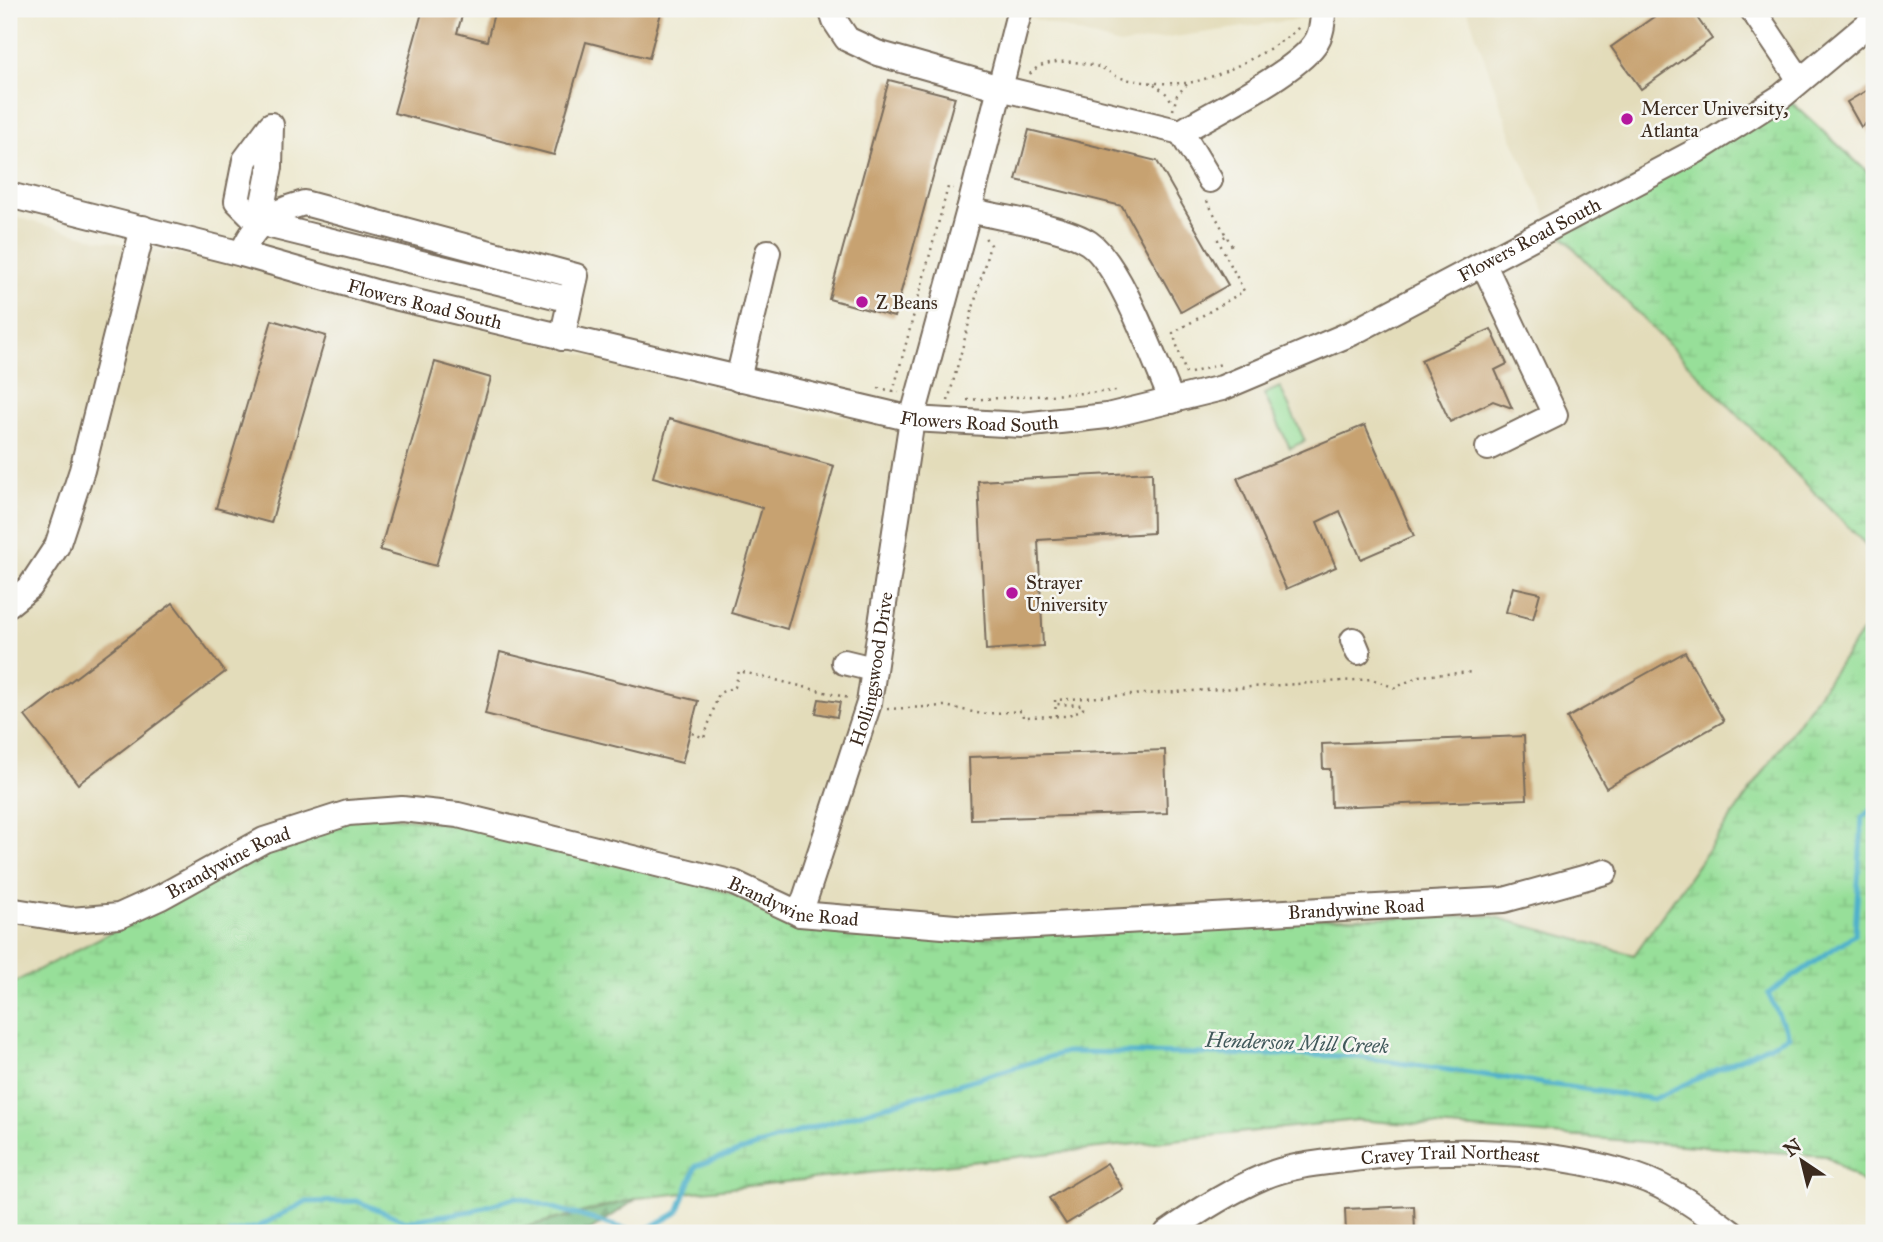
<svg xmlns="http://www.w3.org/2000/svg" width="1883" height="1242" viewBox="0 0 1883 1242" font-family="'IM FELL Great Primer',serif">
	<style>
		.built { fill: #e3dcba }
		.forest { fill: url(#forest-firs); stroke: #5a7450; stroke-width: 2 }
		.wetland { fill: url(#wetland-marsh); stroke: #69845c; stroke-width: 2 }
		.pitch { fill: #97df99; stroke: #69845c; stroke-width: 2 }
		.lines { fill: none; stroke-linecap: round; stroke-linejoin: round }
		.stream { stroke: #4db0cc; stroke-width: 5 }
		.building { fill: #c7a271 }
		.minor-casing { stroke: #7a6d5d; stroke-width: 28 }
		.path { stroke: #7a6d5d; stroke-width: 2.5; stroke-dasharray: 2 5; stroke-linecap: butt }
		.minor { stroke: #fff; stroke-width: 24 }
		.poi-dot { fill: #b5179e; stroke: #f6f6f2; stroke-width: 2.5 }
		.labels { text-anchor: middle; stroke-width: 5; stroke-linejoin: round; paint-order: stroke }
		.poi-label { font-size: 19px; fill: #3b2a1e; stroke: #f6f6f2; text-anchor: start }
		.street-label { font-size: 19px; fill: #3b2a1e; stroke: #f6f6f2 }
		.water-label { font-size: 21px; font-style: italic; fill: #41595b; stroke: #f6f6f2 }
	</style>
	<defs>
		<pattern id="forest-firs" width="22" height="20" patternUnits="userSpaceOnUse" patternTransform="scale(1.75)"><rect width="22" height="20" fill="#79be81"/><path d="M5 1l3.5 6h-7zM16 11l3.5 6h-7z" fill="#649b69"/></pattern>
		<pattern id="wetland-marsh" width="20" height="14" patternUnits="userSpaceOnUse" patternTransform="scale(1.75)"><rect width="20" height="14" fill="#97df99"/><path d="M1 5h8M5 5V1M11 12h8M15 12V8" fill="none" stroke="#83c083"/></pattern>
	</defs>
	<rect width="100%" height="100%" fill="#f6f6f2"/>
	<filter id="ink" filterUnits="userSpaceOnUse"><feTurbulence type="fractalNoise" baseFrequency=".0143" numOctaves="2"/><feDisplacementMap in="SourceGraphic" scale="14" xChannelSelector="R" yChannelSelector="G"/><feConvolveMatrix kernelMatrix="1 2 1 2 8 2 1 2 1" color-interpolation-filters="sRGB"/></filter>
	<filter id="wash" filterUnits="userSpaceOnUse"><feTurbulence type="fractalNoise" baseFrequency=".00686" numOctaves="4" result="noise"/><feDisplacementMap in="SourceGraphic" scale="28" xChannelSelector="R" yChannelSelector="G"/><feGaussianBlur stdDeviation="1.57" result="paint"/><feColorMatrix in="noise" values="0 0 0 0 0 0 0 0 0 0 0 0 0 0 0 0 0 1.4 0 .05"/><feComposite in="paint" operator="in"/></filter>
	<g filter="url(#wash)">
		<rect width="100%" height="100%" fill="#eeead3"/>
		<!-- built -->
		<g class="built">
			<path d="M1003,9H1369L1119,45Z"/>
			<path d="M1467,9H1874L1787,98L1551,225L1874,553V615L1634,955L1491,916L1130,921L959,940L832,924L163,903L9,985V215L97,239L229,263L812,413L973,428L1190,405L1551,225L1513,140Z"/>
		</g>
		<!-- forest -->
		<path class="forest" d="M638,1198L587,1233H501L636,1199Z"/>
		<!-- wetland -->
		<g class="wetland">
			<path d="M1787,98L1874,178V553L1551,225Z"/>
			<path d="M1874,615V1191L1826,1156L1357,1120L638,1198L501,1233H9V985L285,842L357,813L445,823L564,843L832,924L959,940L1130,921L1491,916L1634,955Z"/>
		</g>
		<!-- pitch -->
		<path class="pitch" d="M1280,387L1305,441L1290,448L1264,394Z"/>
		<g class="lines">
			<!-- stream -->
			<g class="stream">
				<path d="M230,1233L258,1227L305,1202L357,1201L406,1221L472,1211L516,1197L639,1233"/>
				<path d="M640,1233L678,1212L696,1166L795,1133L1066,1052L1350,1056L1654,1099L1789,1036L1768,994L1855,934L1862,818L1874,807"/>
			</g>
		</g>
		<g id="blocks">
			<!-- building -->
			<g class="building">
				<path d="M423,9H464L457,33L487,41L495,9H662L649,58L586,42L554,155L394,113Z"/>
				<path d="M1665,9H1691L1712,39L1641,89L1611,47Z"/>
				<path d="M889,80L955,97L894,317L829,299Z"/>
				<path d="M1874,86V140L1865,124L1861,127L1847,102Z"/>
				<path d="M1029,130L1157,161L1228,285L1181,312L1122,206L1016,180Z"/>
				<path d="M272,320L326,336L271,523L216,508Z"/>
				<path d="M1491,329L1507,364L1495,370L1512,408L1493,401L1450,422L1421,360Z"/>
				<path d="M435,362L491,378L436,566L380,550Z"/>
				<path d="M669,419L834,466L787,629L731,613L762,508L653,477Z"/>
				<path d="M1365,425L1414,536L1361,559L1340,511L1317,522L1336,567L1286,589L1237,478Z"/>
				<path d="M1152,472L1153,533L1038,540L1043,646L986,650L978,481Z"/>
				<path d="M1513,587L1540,593L1533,619L1506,612Z"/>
				<path d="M173,603L225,672L78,784L25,716Z"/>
				<path d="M500,652L698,701L682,763L485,714Z"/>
				<path d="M1685,652L1724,721L1606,788L1567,718Z"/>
				<path d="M819,699L840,702L837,717L816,713Z"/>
				<path d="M1524,736L1527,799L1331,807L1330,769H1323L1322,744Z"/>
				<path d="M1165,750L1167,813L971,819L969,757Z"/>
				<path d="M1107,1163L1123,1189L1066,1224L1049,1198Z"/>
				<path d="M1414,1206L1415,1233H1346L1345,1209Z"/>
			</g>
		</g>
	</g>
	<g filter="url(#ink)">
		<use href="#blocks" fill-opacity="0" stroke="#7a6d5d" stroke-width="2"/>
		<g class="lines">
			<!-- minor casing -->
			<g class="minor-casing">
				<g id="minor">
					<path d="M831,9L835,21L847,39L877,53L1000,88L1181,132C1214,112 1293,74 1314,45C1322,35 1323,22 1323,9"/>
					<path d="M1020,9L969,210C1000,218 1064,226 1089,243C1121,265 1155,363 1172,401"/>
					<path d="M1752,9L1800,80"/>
					<path d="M1181,132L1210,180"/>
					<path id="s1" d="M9,195L242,254L382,294L912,419L1022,425L1107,416L1222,388L1352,333L1696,151L1782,96L1874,19"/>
					<path d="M259,223L270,167L271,125L245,160L237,201L259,223L571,300"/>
					<path d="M242,254C254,222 272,212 304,203L576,276L562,338"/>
					<path d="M1484,265L1555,415L1488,448"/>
					<path d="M738,379L768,252"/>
					<path d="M9,604L30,587L57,546L82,470L143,228"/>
					<path d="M1353,640L1358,652"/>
					<path d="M844,662L873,669"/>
					<path id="s2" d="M9,910L71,920L119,916L161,897L264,840L348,813L402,809L458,815L734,883L800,914L979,929L1504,900L1605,872"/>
					<path id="s3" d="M800,914L869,703L912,419L969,210"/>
					<path id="s4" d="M1167,1233C1197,1212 1230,1191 1263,1177C1291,1165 1322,1163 1352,1159C1447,1147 1544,1147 1636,1176C1670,1187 1704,1212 1732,1233"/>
				</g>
			</g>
			<!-- path -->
			<g class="path">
				<path d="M1030,74C1044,56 1083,61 1102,68C1108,71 1114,76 1121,78C1141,83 1164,84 1185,83C1212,82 1282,46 1300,26"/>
				<path d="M1154,84L1168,95L1173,104"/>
				<path d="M1173,110L1177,95L1188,83"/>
				<path d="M1207,201L1233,248"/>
				<path d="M1191,373L1221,364"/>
				<path d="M1186,374L1173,333L1244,291L1218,240L1226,236"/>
				<path d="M878,388L899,392"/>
				<path d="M893,392L948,187L953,188"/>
				<path d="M967,400L1117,391"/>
				<path d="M948,401L990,245L984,236"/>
				<path d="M887,709L945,706L982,714L1022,711L1023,717L1066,716L1083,709V705L1056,704"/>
				<path d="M1056,716L1055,700L1372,679L1395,688L1419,676L1473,672"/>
				<path d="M692,733L704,738L719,693L735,687L739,671L849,698"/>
			</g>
			<!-- minor -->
			<use href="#minor" class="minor"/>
		</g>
	</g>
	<!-- markers -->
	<g class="poi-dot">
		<circle cx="1627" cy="119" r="7"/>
		<circle cx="862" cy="302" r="7"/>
		<circle cx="1012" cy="593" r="7"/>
	</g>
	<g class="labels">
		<!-- poi labels -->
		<g class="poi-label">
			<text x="1641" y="115">Mercer University,<tspan x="1641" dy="22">Atlanta</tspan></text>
			<text x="876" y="309">Z Beans</text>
			<text x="1026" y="589">Strayer<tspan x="1026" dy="22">University</tspan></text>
		</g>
		<!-- street labels -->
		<g class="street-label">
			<text dy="7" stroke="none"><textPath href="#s1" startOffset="1586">Flowers Road South</textPath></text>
			<text dy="7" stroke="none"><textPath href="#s1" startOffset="430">Flowers Road South</textPath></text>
			<text dy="7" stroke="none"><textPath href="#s1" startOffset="998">Flowers Road South</textPath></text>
			<text dy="7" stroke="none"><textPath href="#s3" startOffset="256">Hollingswood Drive</textPath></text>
			<text dy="7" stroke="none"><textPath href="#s2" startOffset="233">Brandywine Road</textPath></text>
			<text dy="7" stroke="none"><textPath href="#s2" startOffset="821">Brandywine Road</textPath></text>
			<text dy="7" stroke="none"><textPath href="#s2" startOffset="1388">Brandywine Road</textPath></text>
			<text dy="7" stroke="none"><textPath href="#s4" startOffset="301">Cravey Trail Northeast</textPath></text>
		</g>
		<!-- water labels -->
		<g class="water-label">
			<text transform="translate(1297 1043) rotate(2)" y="7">Henderson Mill Creek</text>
		</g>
	</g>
	<!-- margin -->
	<rect width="1883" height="1242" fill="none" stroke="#f6f6f2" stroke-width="35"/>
	<!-- north arrow -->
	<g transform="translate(1802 1161) rotate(325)" stroke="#f6f6f2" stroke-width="5" paint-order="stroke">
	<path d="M0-5L12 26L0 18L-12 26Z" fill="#3b2a1e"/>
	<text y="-10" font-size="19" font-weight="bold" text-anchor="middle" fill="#3b2a1e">N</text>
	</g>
</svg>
